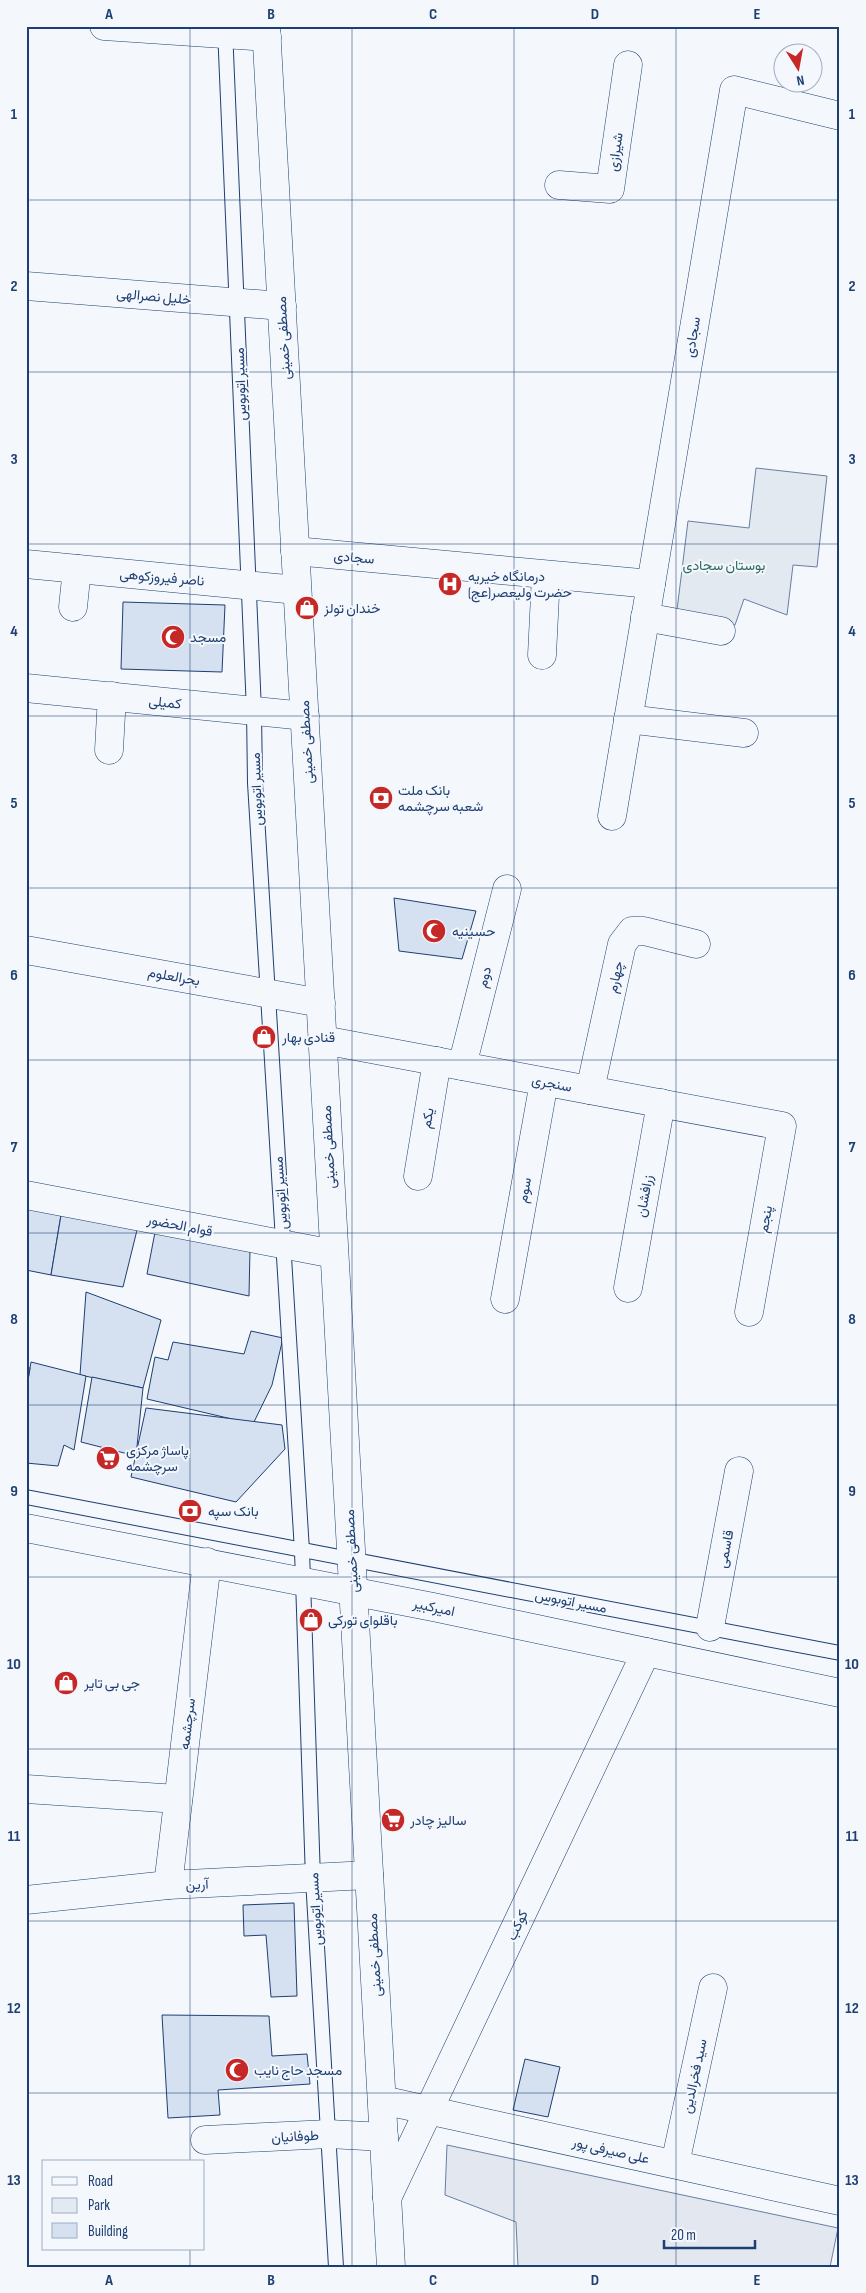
<svg xmlns="http://www.w3.org/2000/svg" width="866" height="2293" viewBox="0 0 866 2293" font-family="'Sofia Sans Condensed',Vazirmatn,sans-serif">
	<style>
		.green { fill: #e3e9f0; stroke: #687fa3 }
		.parking { fill: #e3e8f0; stroke: #687fa3 }
		.building { fill: #d5e0f0; stroke: #1d3f73 }
		.lines { fill: none; stroke-linecap: round; stroke-linejoin: round }
		.service-casing { stroke: #1d3f73; stroke-width: 16 }
		.minor-casing { stroke: #1d3f73; stroke-width: 29 }
		.secondary-casing { stroke: #1d3f73; stroke-width: 29 }
		.primary-casing { stroke: #1d3f73; stroke-width: 29 }
		.service { stroke: #f4f7fb; stroke-width: 14 }
		.minor { stroke: #f4f7fb; stroke-width: 28 }
		.secondary { stroke: #f4f7fb; stroke-width: 28 }
		.primary { stroke: #f4f7fb; stroke-width: 28 }
		.grid { fill: none; stroke: #1d3f73; stroke-width: 1; stroke-opacity: 0.55 }
		.labels { text-anchor: middle; stroke-width: 4; stroke-linejoin: round; paint-order: stroke }
		.street-label { font-size: 14px; fill: #1d3f73; stroke: #f4f7fb }
		.park-label { font-size: 14px; fill: #2c6c60; stroke: #f4f7fb }
		.poi-label { font-size: 14px; fill: #1d3f73; stroke: #f4f7fb; text-anchor: start }
		.neatline { fill: none; stroke: #1d3f73; stroke-width: 2 }
		.grid-label { font-size: 16px; text-anchor: middle; font-weight: bold; fill: #1d3f73 }
	</style>
	<rect width="100%" height="100%" fill="#f4f7fb"/>
	<!-- green -->
	<path class="green" d="M756,468L827,476L817,567L793,565L787,615L744,599L735,625L676,618L688,521L749,528Z"/>
	<!-- parking -->
	<path class="parking" d="M447,2145L838,2228L830,2267H518L516,2222L445,2195Z"/>
	<!-- building -->
	<g class="building">
		<path d="M123,602L225,605L222,672L121,669Z"/>
		<path d="M394,898L476,911L462,959L399,951Z"/>
		<path d="M26,1202L62,1209L51,1275L26,1270Z"/>
		<path d="M62,1209L138,1226L123,1287L51,1275Z"/>
		<path d="M156,1227L250,1249L249,1296L147,1274Z"/>
		<path d="M86,1292L161,1320L143,1388L80,1375Z"/>
		<path d="M251,1331L283,1338L272,1385L253,1424L147,1399L155,1357L168,1360L173,1342L244,1354Z"/>
		<path d="M31,1362L86,1376L74,1450L64,1445L58,1466L26,1463V1392Z"/>
		<path d="M26,1367L30,1368L26,1392Z"/>
		<path d="M92,1377L143,1388L136,1456L81,1442Z"/>
		<path d="M146,1408L282,1425L285,1449L236,1502L131,1477Z"/>
		<path d="M294,1903L297,1996L271,1997L266,1935L244,1936L243,1905Z"/>
		<path d="M162,2015L269,2016L272,2056L307,2054L310,2084L218,2090L220,2115L168,2118Z"/>
		<path d="M525,2059L560,2067L548,2117L513,2110Z"/>
	</g>
	<g class="lines">
		<!-- service casing -->
		<g class="service-casing">
			<g id="service">
				<path d="M225,29L254,711L255,783L302,1551L313,1879L336,2267"/>
				<path d="M26,1497L840,1653"/>
			</g>
		</g>
		<!-- minor casing -->
		<g class="minor-casing">
			<g id="minor">
				<path d="M104,26L267,37"/>
				<path d="M559,185L610,189L628,65"/>
				<path d="M26,286L282,306"/>
				<path d="M295,551L651,584"/>
				<path d="M26,564L297,590"/>
				<path d="M73,607L77,569"/>
				<path d="M645,617L721,631"/>
				<path d="M542,655L546,575"/>
				<path d="M26,688L305,716"/>
				<path d="M628,719L744,733"/>
				<path d="M109,750L112,696"/>
				<path d="M612,816L734,90L840,116"/>
				<path d="M26,950L321,1003"/>
				<path d="M323,1040L782,1126L749,1312"/>
				<path d="M462,1066L507,889"/>
				<path d="M590,1090L622,944L632,931H644L696,944"/>
				<path d="M418,1176L437,1061"/>
				<path d="M26,1195L334,1254"/>
				<path d="M628,1288L661,1103"/>
				<path d="M505,1299L544,1082"/>
				<path d="M710,1627L739,1471"/>
				<path d="M26,1789L178,1799"/>
				<path d="M168,1885L207,1562"/>
				<path d="M26,1900L168,1885L369,1875"/>
				<path d="M382,2100L840,2201"/>
				<path d="M205,2140L329,2134L384,2137"/>
				<path d="M675,2164L713,1988"/>
			</g>
		</g>
		<!-- secondary casing -->
		<g class="secondary-casing">
			<path id="secondary" d="M387,2198L646,1652"/>
		</g>
		<!-- primary casing -->
		<g class="primary-casing">
			<g id="primary">
				<path d="M266,26L391,2267"/>
				<path d="M26,1528L433,1607L840,1693"/>
			</g>
		</g>
		<!-- service -->
		<use href="#service" class="service"/>
		<!-- minor -->
		<use href="#minor" class="minor"/>
		<!-- secondary -->
		<use href="#secondary" class="secondary"/>
		<!-- primary -->
		<use href="#primary" class="primary"/>
	</g>
	<!-- grid -->
	<path class="grid" d="M190,26V2162M352,26V2267M514,26V2267M676,26V2267M26,200H840M26,372H840M26,544H840M26,716H840M26,888H840M26,1060H840M26,1233H840M26,1405H840M26,1577H840M26,1749H840M26,1921H840M26,2093H840M190,2249V2267"/>
	<!-- icons -->
	<defs>
		<g id="hospital-disc" transform="scale(1.25)"><circle r="9.5" fill="#c62828" stroke="#f4f7fb"/><path d="M-5-5h3v3.5h4V-5h3V5h-3V1.5h-4V5h-3Z" fill="#fff"/></g>
		<g id="shop-disc" transform="scale(1.25)"><circle r="9.5" fill="#c62828" stroke="#f4f7fb"/><path d="M-5-2.5h2.3a2.7 3.5 0 0 1 5.4 0H5L5.5 6h-11ZM-1.5-2.5h3a1.5 2.3 0 0 0-3 0Z" fill="#fff"/></g>
		<g id="mosque-disc" transform="scale(1.25)"><circle r="9.5" fill="#c62828" stroke="#f4f7fb"/><path d="M3.5-4.9A6 6 0 1 0 3.5 4.9A5 5 0 1 1 3.5-4.9Z" fill="#fff"/></g>
		<g id="bank-disc" transform="scale(1.25)"><circle r="9.5" fill="#c62828" stroke="#f4f7fb"/><path d="M-6-4H6V4H-6ZM0-2.3a2.3 2.3 0 1 0 0 4.6a2.3 2.3 0 1 0 0-4.6Z" fill="#fff"/></g>
		<g id="supermarket-disc" transform="scale(1.25)"><circle r="9.5" fill="#c62828" stroke="#f4f7fb"/><path d="M-6-5.5h2.5l.6 2H6L4.5 2H-2.5L-4.4-4H-6ZM-1.5 3.2a1.3 1.3 0 1 0 .1 0ZM3 3.2a1.3 1.3 0 1 0 .1 0Z" fill="#fff"/></g>
	</defs>
	<g fill-rule="evenodd">
		<use href="#hospital-disc" x="450" y="584"/>
		<use href="#shop-disc" x="307" y="608"/>
		<use href="#mosque-disc" x="173" y="637"/>
		<use href="#bank-disc" x="381" y="798"/>
		<use href="#mosque-disc" x="434" y="931"/>
		<use href="#shop-disc" x="264" y="1037"/>
		<use href="#supermarket-disc" x="108" y="1458"/>
		<use href="#bank-disc" x="190" y="1511"/>
		<use href="#shop-disc" x="311" y="1620"/>
		<use href="#shop-disc" x="66" y="1683"/>
		<use href="#supermarket-disc" x="393" y="1820"/>
		<use href="#mosque-disc" x="237" y="2070"/>
	</g>
	<g class="labels">
		<!-- street labels -->
		<g class="street-label">
			<text transform="translate(615 152) rotate(-82)" y="5">شیرازی</text>
			<text transform="translate(154 296) rotate(5)" y="5">خلیل نصرالهی</text>
			<text transform="translate(692 337) rotate(-81)" y="5">سجادی</text>
			<text transform="translate(283 338) rotate(-93)" y="5">مصطفی خمینی</text>
			<text transform="translate(240 384) rotate(-92)" y="5">مسیر اتوبوس</text>
			<text transform="translate(354 557) rotate(5)" y="5">سجادی</text>
			<text transform="translate(162 577) rotate(5)" y="5">ناصر فیروزکوهی</text>
			<text transform="translate(165 702) rotate(6)" y="5">کمیلی</text>
			<text transform="translate(306 742) rotate(-93)" y="5">مصطفی خمینی</text>
			<text transform="translate(256 789) rotate(-92)" y="5">مسیر اتوبوس</text>
			<text transform="translate(174 976) rotate(10)" y="5">بحرالعلوم</text>
			<text transform="translate(484 977) rotate(-76)" y="5">دوم</text>
			<text transform="translate(615 977) rotate(-78)" y="5">چهارم</text>
			<text transform="translate(552 1083) rotate(11)" y="5">سنجری</text>
			<text transform="translate(427 1118) rotate(-80)" y="5">یکم</text>
			<text transform="translate(328 1147) rotate(-93)" y="5">مصطفی خمینی</text>
			<text transform="translate(524 1190) rotate(-80)" y="5">سوم</text>
			<text transform="translate(280 1193) rotate(-94)" y="5">مسیر اتوبوس</text>
			<text transform="translate(644 1196) rotate(-80)" y="5">زرافشان</text>
			<text transform="translate(765 1219) rotate(-80)" y="5">پنجم</text>
			<text transform="translate(180 1225) rotate(11)" y="5">قوام الحضور</text>
			<text transform="translate(725 1549) rotate(-79)" y="5">قاسمی</text>
			<text transform="translate(351 1551) rotate(-93)" y="5">مصطفی خمینی</text>
			<text transform="translate(571 1601) rotate(11)" y="5">مسیر اتوبوس</text>
			<text transform="translate(434 1607) rotate(12)" y="5">امیرکبیر</text>
			<text transform="translate(187 1724) rotate(-83)" y="5">سرچشمه</text>
			<text transform="translate(197 1884) rotate(-3)" y="5">آرین</text>
			<text transform="translate(315 1909) rotate(-93)" y="5">مسیر اتوبوس</text>
			<text transform="translate(517 1925) rotate(-65)" y="5">کوکب</text>
			<text transform="translate(374 1955) rotate(-93)" y="5">مصطفی خمینی</text>
			<text transform="translate(694 2076) rotate(-78)" y="5">سید فخرالدین</text>
			<text transform="translate(295 2136) rotate(-3)" y="5">طوفانیان</text>
			<text transform="translate(611 2150) rotate(13)" y="5">علی صیرفی پور</text>
		</g>
		<!-- park labels -->
		<g class="park-label">
			<text x="724" y="570">بوستان سجادی</text>
		</g>
		<!-- poi labels -->
		<g class="poi-label">
			<text x="468" y="581">درمانگاه خیریه<tspan x="468" dy="16">حضرت ولیعصر(عج)</tspan></text>
			<text x="324" y="613">خندان تولز</text>
			<text x="190" y="642">مسجد</text>
			<text x="398" y="795">بانک ملت<tspan x="398" dy="16">شعبه سرچشمه</tspan></text>
			<text x="452" y="936">حسینیه</text>
			<text x="282" y="1042">قنادی بهار</text>
			<text x="126" y="1455">پاساژ مرکزی<tspan x="126" dy="16">سرچشمه</tspan></text>
			<text x="208" y="1516">بانک سپه</text>
			<text x="328" y="1625">باقلوای تورکی</text>
			<text x="84" y="1688">جی بی تایر</text>
			<text x="410" y="1825">سالیز چادر</text>
			<text x="254" y="2075">مسجد حاج نایب</text>
		</g>
	</g>
	<!-- border -->
	<rect width="866" height="2293" fill="none" stroke="#f4f7fb" stroke-width="55"/>
	<!-- legend -->
	<rect x="42" y="2160" width="162" height="90" fill="#f4f7fb" stroke="#9eadc5"/>
	<rect x="52" y="2177" width="25" height="8" fill="#f4f7fb" stroke="#9eadc5"/>
	<text x="88" y="2186" font-size="15" fill="#1d3f73">Road</text>
	<rect x="52" y="2198" width="25" height="15" fill="#e3e9f0" stroke="#9eadc5"/>
	<text x="88" y="2210" font-size="15" fill="#1d3f73">Park</text>
	<rect x="52" y="2223" width="25" height="15" fill="#d5e0f0" stroke="#9eadc5"/>
	<text x="88" y="2236" font-size="15" fill="#1d3f73">Building</text>
	<!-- north arrow -->
	<g transform="translate(798 68) rotate(169)"><circle r="24" fill="#f4f7fb" stroke="#9eadc5"/>
	<path d="M0-4L9 19L0 12L-9 19Z" fill="#c62828"/>
	<text y="-8" font-size="14" font-weight="bold" text-anchor="middle" fill="#1d3f73">N</text>
	</g>
	<!-- scale -->
	<path d="M664 2240v8h91v-8" fill="none" stroke="#1d3f73" stroke-width="2.5"/>
	<text x="671" y="2240" font-size="15" fill="#1d3f73" stroke="#f4f7fb" stroke-width="4" paint-order="stroke">20 m</text>
	<rect x="28" y="28" width="810" height="2238" class="neatline"/>
	<g class="grid-label">
		<text x="109" y="19">A</text>
		<text x="271" y="19">B</text>
		<text x="433" y="19">C</text>
		<text x="595" y="19">D</text>
		<text x="757" y="19">E</text>
		<text x="14" y="119">1</text>
		<text x="852" y="119">1</text>
		<text x="14" y="291">2</text>
		<text x="852" y="291">2</text>
		<text x="14" y="464">3</text>
		<text x="852" y="464">3</text>
		<text x="14" y="636">4</text>
		<text x="852" y="636">4</text>
		<text x="14" y="808">5</text>
		<text x="852" y="808">5</text>
		<text x="14" y="980">6</text>
		<text x="852" y="980">6</text>
		<text x="14" y="1152">7</text>
		<text x="852" y="1152">7</text>
		<text x="14" y="1324">8</text>
		<text x="852" y="1324">8</text>
		<text x="14" y="1496">9</text>
		<text x="852" y="1496">9</text>
		<text x="14" y="1669">10</text>
		<text x="852" y="1669">10</text>
		<text x="14" y="1841">11</text>
		<text x="852" y="1841">11</text>
		<text x="14" y="2013">12</text>
		<text x="852" y="2013">12</text>
		<text x="14" y="2185">13</text>
		<text x="852" y="2185">13</text>
		<text x="109" y="2285">A</text>
		<text x="271" y="2285">B</text>
		<text x="433" y="2285">C</text>
		<text x="595" y="2285">D</text>
		<text x="757" y="2285">E</text>
	</g>
</svg>
